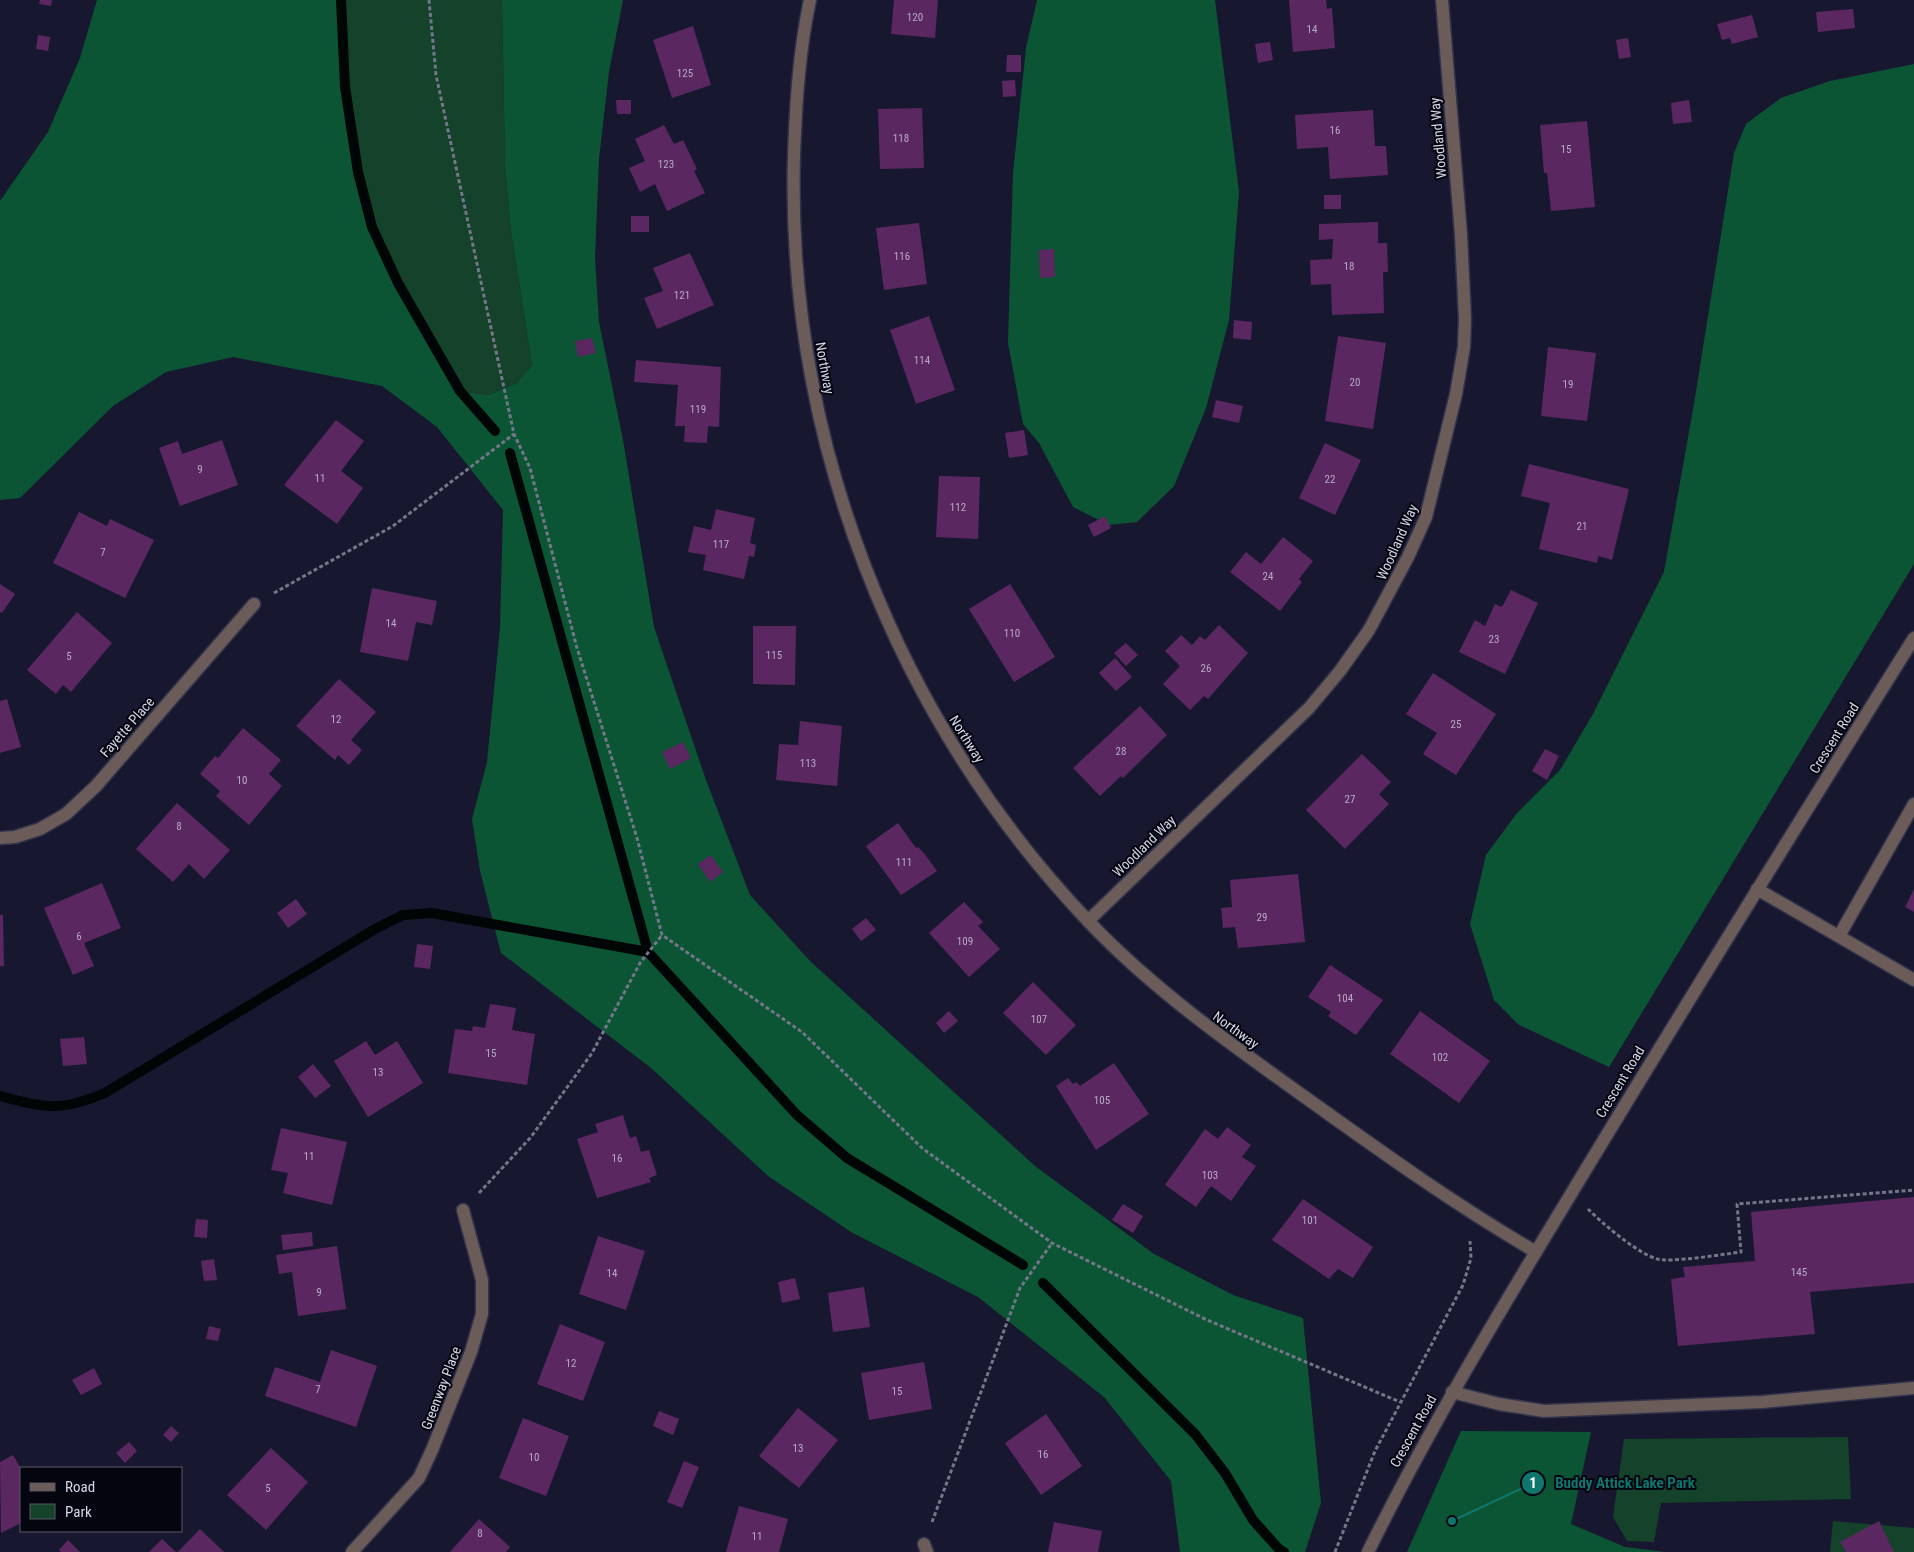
<svg xmlns="http://www.w3.org/2000/svg" width="1914" height="1552" viewBox="0 0 1914 1552" font-family="'Roboto Condensed',sans-serif">
	<style>
		.green { fill: #15422b }
		.forest { fill: #0b5535 }
		.lines { fill: none; stroke-linecap: round; stroke-linejoin: round }
		.stream { stroke: #000506; stroke-width: 10 }
		.building { fill: #5b2760 }
		.minor-casing { stroke: #31334a; stroke-width: 15 }
		.path { stroke: #74768a; stroke-width: 3; stroke-dasharray: 4 2.5; stroke-linecap: butt }
		.minor { stroke: #6c5c59; stroke-width: 12 }
		.labels { text-anchor: middle; stroke-width: 4; stroke-linejoin: round; paint-order: stroke }
		.number-label { font-size: 11px; fill: #b6abc6 }
		.street-label { font-size: 14px; fill: #d4d7e8; stroke: #05050f }
		.leader { fill: none; stroke: #0f766e; stroke-width: 2 }
		.callout-dot { fill: #0f766e; stroke: #05050f; stroke-width: 2 }
		.mark-label { font-size: 15px; text-anchor: middle; font-weight: bold; fill: #fff }
		.callout-label { font-size: 15px; text-anchor: middle; font-weight: bold; fill: #0f766e; stroke: #05050f; stroke-width: 4; stroke-linejoin: round; paint-order: stroke }
	</style>
	<rect width="100%" height="100%" fill="#171830"/>
	<!-- green -->
	<g class="green">
		<path d="M341,0H502L505,166L511,231L532,365L517,383L488,395L460,391L398,283L372,227L358,172L345,87Z"/>
		<path d="M1848,1437L1851,1499L1661,1503L1654,1542L1627,1541L1613,1517L1624,1439Z"/>
		<path d="M1833,1521L1914,1528V1552H1830Z"/>
	</g>
	<!-- forest -->
	<g class="forest">
		<path d="M97,0H341L345,87L358,172L372,227L398,283L460,391L488,395L517,383L532,365L511,231L505,166L502,0H623L609,72L599,159L595,258L599,322L623,440L654,627L706,780L750,895L810,961L1035,1166L1154,1254L1233,1295L1303,1318L1321,1503L1305,1552H1180L1171,1481L1104,1397L978,1297L851,1232L768,1176L651,1068L501,953L480,871L472,819L487,762L500,628L503,510L437,427L382,386L233,357L166,372L113,406L20,498L0,500V201L48,132L80,58Z"/>
		<path d="M1037,0H1215L1239,192L1229,320L1206,408L1174,486L1137,522L1109,525L1073,507L1039,443L1023,424L1008,343L1013,173L1026,48Z"/>
		<path d="M1914,64V564L1609,1067L1519,1025L1494,1000L1470,924L1486,855L1517,813L1560,770L1593,714L1664,572L1694,404L1734,153L1746,124L1781,98L1830,81Z"/>
		<path d="M1461,1431L1591,1432L1571,1524L1625,1547L1665,1552H1407Z"/>
	</g>
	<g class="lines">
		<!-- stream -->
		<g class="stream">
			<path d="M341,0L345,87L358,172L372,227L398,283L460,391L495,431"/>
			<path d="M510,453L648,952L797,1115L847,1158L1023,1265"/>
			<path d="M0,1096C46,1108 60,1112 105,1093L375,929L403,915L432,913L648,952"/>
			<path d="M1043,1283L1195,1434L1225,1473L1253,1520L1279,1549L1284,1552"/>
		</g>
	</g>
	<!-- building -->
	<g class="building">
		<path d="M40,0H52L51,6L39,4Z"/>
		<path d="M894,0H938L935,38L891,34Z"/>
		<path d="M1289,0H1326L1327,9L1332,8L1335,48L1293,52Z"/>
		<path d="M1853,9L1855,28L1818,32L1816,12Z"/>
		<path d="M1752,15L1758,37L1732,44L1730,38L1722,40L1717,24Z"/>
		<path d="M693,26L711,85L672,98L653,40Z"/>
		<path d="M38,35L50,37L48,51L36,49Z"/>
		<path d="M1628,38L1631,57L1619,59L1616,40Z"/>
		<path d="M1270,42L1273,60L1258,63L1255,44Z"/>
		<path d="M1007,55H1021V72H1006Z"/>
		<path d="M1015,80L1016,96L1003,97L1002,81Z"/>
		<path d="M616,100H631V114H617Z"/>
		<path d="M1689,100L1692,122L1673,124L1671,103Z"/>
		<path d="M922,108L924,168L880,169L878,109Z"/>
		<path d="M1373,110L1375,146H1386L1388,175L1330,179L1328,147L1297,149L1295,115Z"/>
		<path d="M1587,121L1595,207L1551,211L1547,173H1544L1540,125Z"/>
		<path d="M664,125L674,144L683,140L697,169L694,171L705,193L667,211L655,184L640,192L629,168L645,161L635,139Z"/>
		<rect x="1324" y="195" width="17" height="14"/>
		<rect x="631" y="216" width="18" height="16"/>
		<path d="M1378,222V243H1387L1388,272H1383L1384,313L1332,315L1331,284L1311,285L1310,260L1332,259L1333,239L1319,240V224Z"/>
		<path d="M919,223L927,284L884,290L876,228Z"/>
		<path d="M1054,249L1055,277L1040,278L1039,250Z"/>
		<path d="M690,253L714,305L657,329L644,298L663,291L653,268Z"/>
		<path d="M929,316L955,390L916,404L890,330Z"/>
		<path d="M1234,320L1252,322L1251,340L1233,338Z"/>
		<path d="M1338,336L1386,343L1373,429L1325,421Z"/>
		<path d="M592,338L596,353L578,357L575,341Z"/>
		<path d="M1548,347L1596,353L1587,421L1541,416Z"/>
		<path d="M636,360L721,367L719,427L708,426L707,443L684,442L685,426H675L678,385L634,382Z"/>
		<path d="M1216,400L1243,406L1239,423L1212,417Z"/>
		<path d="M336,420L364,441L341,471L363,488L337,524L284,485Z"/>
		<path d="M1024,430L1028,455L1009,458L1005,433Z"/>
		<path d="M222,440L238,485L180,506L159,448L178,441L182,454Z"/>
		<path d="M1325,443L1361,460L1335,515L1299,498Z"/>
		<path d="M1529,464L1629,489L1612,560L1598,556L1597,563L1539,549L1550,503L1521,496Z"/>
		<path d="M939,476L980,477L978,539L936,537Z"/>
		<path d="M716,509L755,518L750,543L756,545L754,557L749,556L744,579L703,570L706,555L688,552L694,526L711,530Z"/>
		<path d="M79,512L107,526L110,519L154,540L125,598L53,563Z"/>
		<path d="M1105,516L1111,528L1094,537L1088,525Z"/>
		<path d="M1283,537L1313,561L1299,579L1302,582L1280,611L1230,572L1246,552L1261,564Z"/>
		<path d="M0,584L15,594L2,613L0,612Z"/>
		<path d="M1010,584L1055,657L1014,682L969,609Z"/>
		<path d="M372,588L437,601L432,625L416,622L408,661L360,652Z"/>
		<path d="M1511,590L1538,603L1505,674L1459,652L1475,620L1485,626L1495,604L1502,607Z"/>
		<path d="M77,612L112,643L71,692L63,685L56,694L27,670Z"/>
		<path d="M1219,625L1248,653L1208,699L1204,696L1190,710L1163,684L1180,666L1165,651L1181,635L1192,645L1200,636L1205,640Z"/>
		<path d="M753,626H796L795,685L753,684Z"/>
		<path d="M1126,643L1138,655L1126,666L1114,653Z"/>
		<path d="M1115,658L1132,677L1116,691L1099,673Z"/>
		<path d="M1433,673L1496,714L1456,775L1423,754L1437,733L1406,714Z"/>
		<path d="M339,679L376,712L351,740L362,750L349,765L338,755L335,760L296,726Z"/>
		<path d="M7,699L21,747L0,753V701Z"/>
		<path d="M1140,706L1167,735L1123,778L1121,776L1100,796L1073,768Z"/>
		<path d="M800,721L842,726L837,786L776,780L779,744L798,745Z"/>
		<path d="M243,728L281,760L269,774L282,786L249,825L216,796L220,791L200,774L215,756L218,758Z"/>
		<path d="M683,742L691,758L670,769L662,752Z"/>
		<path d="M1545,749L1559,756L1547,780L1532,771Z"/>
		<path d="M1362,754L1391,782L1379,794L1389,804L1345,849L1306,810Z"/>
		<path d="M177,803L230,850L204,879L189,864L173,882L136,849Z"/>
		<path d="M898,823L916,848L918,847L924,853L937,871L901,895L866,846Z"/>
		<path d="M711,855L723,872L710,882L698,864Z"/>
		<path d="M1298,874L1305,942L1238,948L1235,927L1223,928L1221,908L1232,907L1230,880Z"/>
		<path d="M102,883L121,928L84,943L94,966L73,975L44,908Z"/>
		<path d="M1914,889V912L1905,907Z"/>
		<path d="M296,899L307,914L288,928L277,913Z"/>
		<path d="M964,902L983,922L978,926L1000,949L969,977L929,933Z"/>
		<path d="M0,915H3L4,966H0Z"/>
		<path d="M866,918L876,930L861,941L852,929Z"/>
		<path d="M417,944L433,946L430,969L414,967Z"/>
		<path d="M1330,965L1383,1000L1356,1035L1328,1016L1331,1012L1308,997Z"/>
		<path d="M1033,982L1076,1025L1046,1055L1003,1013Z"/>
		<path d="M490,1004L516,1008L512,1030L535,1034L527,1085L448,1073L455,1029L472,1031L473,1026L485,1028Z"/>
		<path d="M949,1011L958,1021L944,1033L936,1023Z"/>
		<path d="M1420,1011L1490,1061L1459,1103L1390,1054Z"/>
		<path d="M84,1037L87,1064L63,1066L60,1039Z"/>
		<path d="M366,1041L375,1055L397,1041L423,1083L368,1117L334,1061Z"/>
		<path d="M1114,1063L1149,1114L1096,1150L1056,1086L1068,1078L1073,1084L1077,1082L1080,1086Z"/>
		<path d="M313,1064L331,1086L315,1098L298,1077Z"/>
		<path d="M623,1115L630,1138L636,1136L641,1152L649,1150L657,1175L649,1178L651,1182L597,1198L577,1139L598,1132L595,1124Z"/>
		<path d="M1227,1127L1251,1145L1242,1157L1256,1166L1231,1201L1211,1186L1196,1207L1165,1185L1205,1129L1218,1139Z"/>
		<path d="M281,1128L347,1142L332,1205L283,1193L288,1173L271,1170Z"/>
		<path d="M1914,1197V1283L1810,1292L1815,1334L1678,1346L1671,1279L1685,1277L1683,1267L1755,1261L1751,1212Z"/>
		<path d="M1303,1199L1373,1247L1353,1278L1338,1269L1329,1279L1272,1240Z"/>
		<path d="M1123,1204L1143,1216L1133,1233L1112,1220Z"/>
		<path d="M196,1219L208,1220L207,1238L194,1237Z"/>
		<path d="M312,1232L313,1246L283,1250L281,1235Z"/>
		<path d="M598,1236L645,1251L626,1310L579,1294Z"/>
		<path d="M337,1246L346,1309L298,1316L292,1272L279,1274L276,1255Z"/>
		<path d="M214,1259L217,1280L204,1281L201,1261Z"/>
		<path d="M795,1278L800,1299L782,1303L778,1282Z"/>
		<path d="M864,1287L870,1327L833,1332L828,1293Z"/>
		<path d="M560,1324L605,1342L583,1401L537,1384Z"/>
		<path d="M209,1326L221,1329L218,1341L206,1339Z"/>
		<path d="M331,1350L377,1366L356,1427L265,1396L275,1367L320,1382Z"/>
		<path d="M924,1362L932,1409L869,1420L861,1373Z"/>
		<path d="M94,1368L102,1384L81,1395L72,1380Z"/>
		<path d="M798,1408L838,1440L799,1488L759,1456Z"/>
		<path d="M659,1411L679,1419L673,1435L653,1426Z"/>
		<path d="M1046,1414L1082,1466L1041,1495L1005,1443Z"/>
		<path d="M523,1418L569,1436L546,1496L499,1478Z"/>
		<path d="M171,1426L179,1433L171,1442L163,1435Z"/>
		<path d="M129,1442L137,1451L125,1463L116,1453Z"/>
		<path d="M271,1448L308,1482L266,1530L227,1495Z"/>
		<path d="M13,1455L21,1469V1523L1,1533L0,1462Z"/>
		<path d="M684,1461L699,1467L682,1508L667,1502Z"/>
		<path d="M739,1506L788,1519L779,1552H726Z"/>
		<path d="M479,1519L510,1547L506,1552H450Z"/>
		<path d="M1879,1521L1894,1552H1846L1840,1542Z"/>
		<path d="M1054,1522L1102,1531L1098,1552H1048Z"/>
		<path d="M200,1529L224,1552H178Z"/>
		<path d="M162,1539L176,1552H149Z"/>
		<path d="M68,1540L80,1552H61L59,1550Z"/>
	</g>
	<g class="lines">
		<!-- minor casing -->
		<g class="minor-casing">
			<g id="minor">
				<path d="M810,0C799,51 796,103 794,155C786,439 895,718 1090,923C1155,991 1232,1045 1309,1100C1383,1153 1457,1206 1536,1252"/>
				<path d="M0,838L15,837L40,829L66,814L96,786L254,604"/>
				<path d="M1757,889L1914,980"/>
				<path d="M1088,921L1309,708L1340,671L1369,630L1408,557L1426,517L1456,394L1464,347L1465,319L1461,235L1442,0"/>
				<path d="M1839,936L1914,804"/>
				<path d="M1452,1392L1499,1404L1544,1411L1762,1402L1914,1388"/>
				<path d="M924,1544L927,1552"/>
				<path d="M352,1552L419,1478L432,1450L471,1352L482,1314V1280L463,1210"/>
				<path d="M1368,1552C1429,1428 1500,1311 1571,1194C1684,1007 1799,822 1914,638"/>
			</g>
		</g>
		<!-- path -->
		<g class="path">
			<path d="M429,0L436,75L514,434L530,468L577,648L637,838L662,935L802,1032L922,1148L1052,1243L1207,1320L1400,1402"/>
			<path d="M274,593L393,526L514,434"/>
			<path d="M479,1193L531,1137L592,1053L640,963L662,935"/>
			<path d="M1588,1209C1603,1224 1637,1253 1657,1259C1670,1263 1725,1254 1741,1252L1737,1204L1914,1190"/>
			<path d="M932,1522L1020,1288L1052,1243"/>
			<path d="M1335,1552L1375,1451L1463,1285L1471,1258L1470,1241"/>
		</g>
		<!-- minor -->
		<use href="#minor" class="minor"/>
	</g>
	<g class="labels">
		<!-- number labels -->
		<g class="number-label">
			<text x="915" y="21">120</text>
			<text x="1312" y="33">14</text>
			<text x="685" y="77">125</text>
			<text x="1335" y="134">16</text>
			<text x="901" y="142">118</text>
			<text x="1566" y="153">15</text>
			<text x="666" y="168">123</text>
			<text x="902" y="260">116</text>
			<text x="1349" y="270">18</text>
			<text x="682" y="299">121</text>
			<text x="922" y="364">114</text>
			<text x="1355" y="386">20</text>
			<text x="1568" y="388">19</text>
			<text x="698" y="413">119</text>
			<text x="200" y="473">9</text>
			<text x="320" y="482">11</text>
			<text x="1330" y="483">22</text>
			<text x="958" y="511">112</text>
			<text x="1582" y="530">21</text>
			<text x="721" y="548">117</text>
			<text x="103" y="556">7</text>
			<text x="1268" y="580">24</text>
			<text x="391" y="627">14</text>
			<text x="1012" y="637">110</text>
			<text x="1494" y="643">23</text>
			<text x="774" y="659">115</text>
			<text x="69" y="660">5</text>
			<text x="1206" y="672">26</text>
			<text x="336" y="723">12</text>
			<text x="1456" y="728">25</text>
			<text x="1121" y="755">28</text>
			<text x="808" y="767">113</text>
			<text x="242" y="784">10</text>
			<text x="1350" y="803">27</text>
			<text x="179" y="830">8</text>
			<text x="904" y="866">111</text>
			<text x="1262" y="921">29</text>
			<text x="79" y="940">6</text>
			<text x="965" y="945">109</text>
			<text x="1345" y="1002">104</text>
			<text x="1039" y="1023">107</text>
			<text x="491" y="1057">15</text>
			<text x="1440" y="1061">102</text>
			<text x="378" y="1076">13</text>
			<text x="1102" y="1104">105</text>
			<text x="309" y="1160">11</text>
			<text x="617" y="1162">16</text>
			<text x="1210" y="1179">103</text>
			<text x="1310" y="1224">101</text>
			<text x="1799" y="1276">145</text>
			<text x="612" y="1277">14</text>
			<text x="319" y="1296">9</text>
			<text x="571" y="1367">12</text>
			<text x="318" y="1393">7</text>
			<text x="897" y="1395">15</text>
			<text x="798" y="1452">13</text>
			<text x="1043" y="1458">16</text>
			<text x="534" y="1461">10</text>
			<text x="268" y="1492">5</text>
			<text x="480" y="1537">8</text>
			<text x="757" y="1540">11</text>
		</g>
		<!-- street labels -->
		<g class="street-label">
			<text transform="translate(1438 138) rotate(-95)" y="5">Woodland Way</text>
			<text transform="translate(825 368) rotate(80)" y="5">Northway</text>
			<text transform="translate(1397 542) rotate(-66)" y="5">Woodland Way</text>
			<text transform="translate(127 727) rotate(-49)" y="5">Fayette Place</text>
			<text transform="translate(1834 738) rotate(-58)" y="5">Crescent Road</text>
			<text transform="translate(967 739) rotate(58)" y="5">Northway</text>
			<text transform="translate(1144 846) rotate(-44)" y="5">Woodland Way</text>
			<text transform="translate(1236 1030) rotate(36)" y="5">Northway</text>
			<text transform="translate(1620 1082) rotate(-59)" y="5">Crescent Road</text>
			<text transform="translate(441 1388) rotate(-69)" y="5">Greenway Place</text>
			<text transform="translate(1413 1431) rotate(-61)" y="5">Crescent Road</text>
		</g>
	</g>
	<!-- callouts -->
	<path class="leader" d="M1452 1521L1533 1483"/>
	<g class="callout-dot">
		<circle cx="1452" cy="1521" r="5"/>
		<circle cx="1533" cy="1483" r="12"/>
	</g>
	<g class="mark-label">
		<text x="1533" y="1488">1</text>
	</g>
	<g class="callout-label">
		<text x="1625" y="1488">Buddy Attick Lake Park</text>
	</g>
	<!-- legend -->
	<rect x="20" y="1467" width="162" height="65" fill="#05050f" stroke="#585966"/>
	<rect x="30" y="1483" width="25" height="8" fill="#6c5c59" stroke="#585966"/>
	<text x="65" y="1492" font-size="15" fill="#d4d7e8">Road</text>
	<rect x="30" y="1504" width="25" height="15" fill="#15422b" stroke="#585966"/>
	<text x="65" y="1517" font-size="15" fill="#d4d7e8">Park</text>
</svg>
